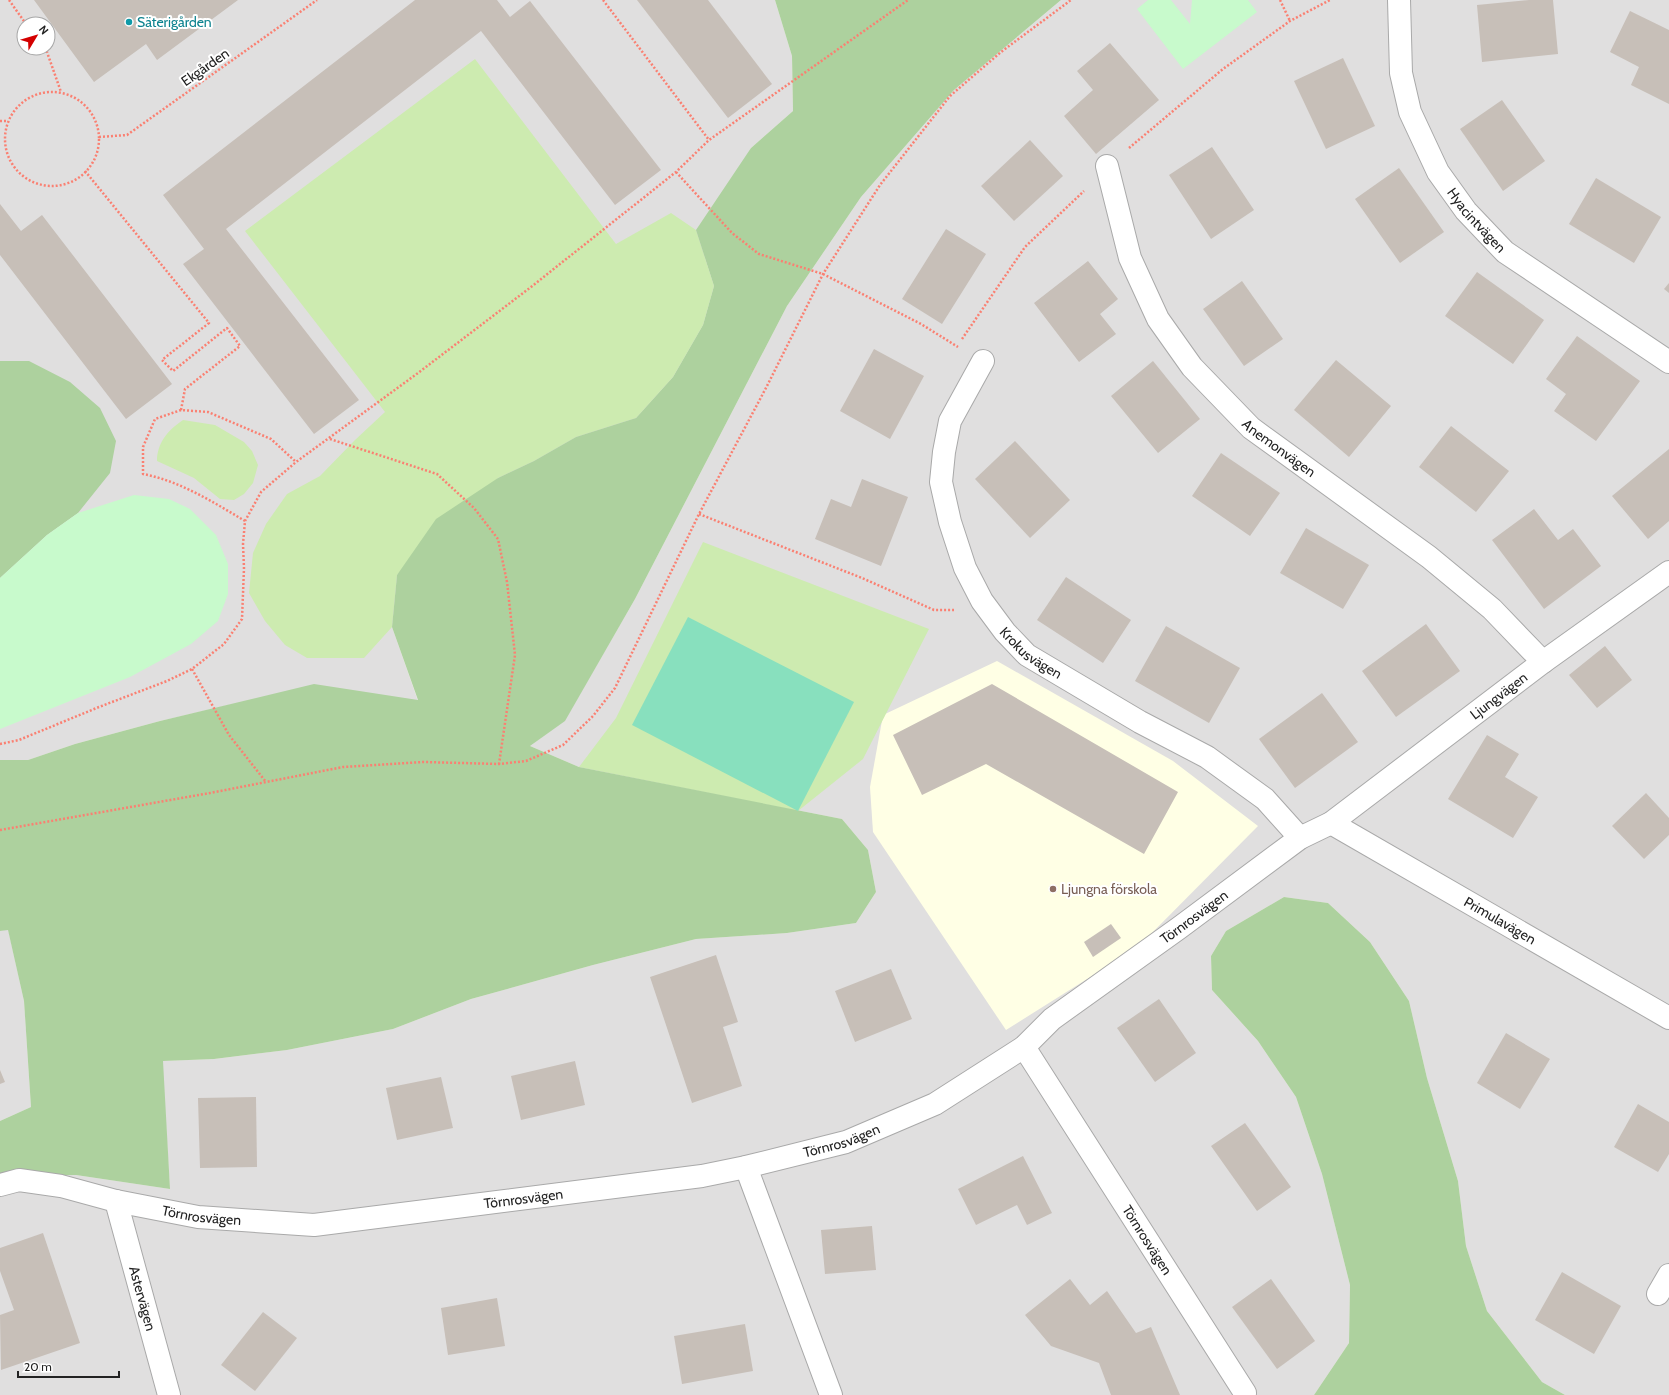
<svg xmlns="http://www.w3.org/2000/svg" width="1669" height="1395" viewBox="0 0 1669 1395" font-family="Cabin,sans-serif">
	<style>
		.residential { fill: #e0dfdf; fill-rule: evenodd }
		.education { fill: #ffffe5 }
		.grass { fill: #cdebb0 }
		.forest { fill: #add19e }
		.park { fill: #c8facc }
		.pitch { fill: #88e0be }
		.building { fill: #c7bfb8 }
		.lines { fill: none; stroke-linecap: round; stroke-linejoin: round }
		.minor-casing { stroke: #a9a9a9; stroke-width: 24 }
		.path { stroke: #fa8072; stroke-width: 2.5; stroke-dasharray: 2 2; stroke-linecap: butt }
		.minor { stroke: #fff; stroke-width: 22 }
		.culture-dot { fill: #0f9aa8; stroke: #fff; stroke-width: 1.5 }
		.education-dot { fill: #8d6e63; stroke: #fff; stroke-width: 1.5 }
		.labels { text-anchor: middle; stroke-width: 4; stroke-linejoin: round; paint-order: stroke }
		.culture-label { font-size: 14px; fill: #0d838f; stroke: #fff; text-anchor: start }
		.street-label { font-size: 14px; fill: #222; stroke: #fff }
		.education-label { font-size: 14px; fill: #785e54; stroke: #fff; text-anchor: start }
	</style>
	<rect width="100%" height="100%" fill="#f2efe9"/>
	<!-- residential -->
	<g class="residential">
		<path d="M0,0H775L792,56L793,111L751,148L636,418L436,519L397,575L392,627L418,701L371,694L233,704L160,721L75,744L28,760H0ZM24,24H48V48H24Z"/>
		<path d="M1061,0H1669V1395H1565L1542,1382L1487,1311L1466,1246L1458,1181L1427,1078L1409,1001L1370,942L1328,903L1284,897L1226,931L1211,956L1212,990L1258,1041L1296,1097L1322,1174L1350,1285L1349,1343L1314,1395H0V1176L76,1175L170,1189L162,1061L214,1059L287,1050L393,1029L471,999L593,965L696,939L787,933L856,923L876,892L868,850L842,819L579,767L530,746L565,720L635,599L787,306L861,197L954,90Z"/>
		<path d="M8,929L24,1001L31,1107L0,1121V931Z"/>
	</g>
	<!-- education -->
	<path class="education" d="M997,661L1173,761L1258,826L1138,947L1006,1030L873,832L870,787L883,715Z"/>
	<!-- grass -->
	<g class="grass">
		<path d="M475,59L616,244L671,213L696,230L714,286L703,325L673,377L636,418L576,437L534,461L498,478L397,575L392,627L364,658H307L285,645L265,621L249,593L253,553L266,524L287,494L320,476L355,440L385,412L245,231Z"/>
		<path d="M183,420L215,425L244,442L252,451L258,465L253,483L244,494L234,500L220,499L194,478L157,461C157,443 168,430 183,420Z"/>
		<path d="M703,542L929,629L863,759L798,811L579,767L616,718Z"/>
	</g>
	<!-- forest -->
	<g class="forest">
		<path d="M775,0H1061L954,90L861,197L787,306L635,599L565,721L530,746L579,767L842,819L868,850L876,892L856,923L787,933L696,939L593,965L471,999L393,1029L287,1050L214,1059L163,1061L170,1189L76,1175L0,1176V1121L31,1107L24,1001L8,930L0,931V760H28L75,744L160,721L314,684L418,700L392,627L397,575L436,519L498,478L534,461L576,437L636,418L673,377L703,325L714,286L696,230L751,148L793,111L792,56Z"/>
		<path d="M0,361H29L70,382L100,408L116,441L110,473L78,513L47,535L0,578Z"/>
		<path d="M1284,897L1328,903L1370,942L1409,1001L1427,1078L1458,1181L1466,1246L1487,1311L1542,1382L1565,1395H1314L1349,1343L1350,1285L1322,1174L1296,1097L1258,1041L1212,990L1211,956L1226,931Z"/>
	</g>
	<!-- park -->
	<g class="park">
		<path d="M1148,0H1171L1190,24L1192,0H1248L1257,12L1183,69L1137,9Z"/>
		<path d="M134,495L169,499L190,509L216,535L228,564V594L218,621L191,644L130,677L0,729V578L47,535L78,513Z"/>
	</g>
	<!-- pitch -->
	<path class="pitch" d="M688,617L854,702L798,811L632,725Z"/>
	<!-- building -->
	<g class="building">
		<path d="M34,0H238L157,60L146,44L94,82Z"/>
		<path d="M415,0H497L510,17L530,1L661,170L615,205L481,31L226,229L359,400L314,434L183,264L204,249L163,195Z"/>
		<path d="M637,0H708L772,84L728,118Z"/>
		<path d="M1529,0H1553L1558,54L1482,62L1477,5Z"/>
		<path d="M1630,11L1669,30V104L1631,85L1639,67L1610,52Z"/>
		<path d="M1110,43L1159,100L1096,154L1064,116L1093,90L1077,71Z"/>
		<path d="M1343,58L1375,126L1326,149L1294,81Z"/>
		<path d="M1502,100L1545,161L1503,191L1460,129Z"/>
		<path d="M1030,140L1063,176L1014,221L981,186Z"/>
		<path d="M1212,147L1254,210L1211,239L1169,175Z"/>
		<path d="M1399,168L1444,232L1400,263L1355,199Z"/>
		<path d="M1596,178L1661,217L1634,263L1569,224Z"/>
		<path d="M0,204L21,231L42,215L172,384L126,419L0,255Z"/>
		<path d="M946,229L986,254L942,324L902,299Z"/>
		<path d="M1088,261L1118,299L1100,314L1116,334L1079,362L1034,303Z"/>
		<path d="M1477,272L1544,320L1513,364L1445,316Z"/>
		<path d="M1242,281L1283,339L1244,366L1203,309Z"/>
		<path d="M1669,283V293L1664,289Z"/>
		<path d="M1577,336L1640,381L1596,441L1554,411L1566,394L1546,379Z"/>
		<path d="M874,349L924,376L890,439L840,411Z"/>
		<path d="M1336,360L1391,406L1349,457L1294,410Z"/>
		<path d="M1153,361L1200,419L1158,453L1111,396Z"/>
		<path d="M1451,426L1509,471L1476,512L1419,467Z"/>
		<path d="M1015,441L1070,500L1030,538L975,479Z"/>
		<path d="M1669,449V521L1648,539L1612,496Z"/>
		<path d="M1221,453L1280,493L1250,536L1192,496Z"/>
		<path d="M862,479L908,497L881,566L815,539L831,499L851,507Z"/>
		<path d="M1534,509L1558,540L1573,529L1601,566L1544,609L1492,540Z"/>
		<path d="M1306,528L1369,565L1343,609L1280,573Z"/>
		<path d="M1066,577L1131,620L1103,663L1037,620Z"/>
		<path d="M1426,624L1460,671L1396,717L1362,671Z"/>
		<path d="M1166,626L1240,668L1209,723L1135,681Z"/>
		<path d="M1605,646L1632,680L1597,708L1569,675Z"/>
		<path d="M992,684L1178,792L1144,854L986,764L922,795L893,735Z"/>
		<path d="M1322,693L1358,742L1295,788L1259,739Z"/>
		<path d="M1487,735L1519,754L1505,777L1538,797L1513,838L1448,799Z"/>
		<path d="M1646,793L1669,818V835L1644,859L1612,826Z"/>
		<path d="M1111,924L1121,938L1093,957L1084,942Z"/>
		<path d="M716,955L738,1022L723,1027L742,1086L692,1103L650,977Z"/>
		<path d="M891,969L912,1019L855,1042L835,991Z"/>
		<path d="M1159,999L1196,1053L1155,1082L1117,1028Z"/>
		<path d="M1506,1033L1550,1059L1520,1109L1477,1083Z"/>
		<path d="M575,1061L585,1105L521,1120L511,1076Z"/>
		<path d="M0,1070L5,1082L0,1084Z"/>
		<path d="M441,1077L453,1128L397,1140L386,1088Z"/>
		<path d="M256,1097L257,1167L200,1168L198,1098Z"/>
		<path d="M1638,1104L1669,1122V1154L1658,1172L1614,1147Z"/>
		<path d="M1245,1123L1291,1187L1257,1211L1211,1146Z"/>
		<path d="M1023,1156L1052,1213L1027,1225L1017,1205L976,1225L958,1189Z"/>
		<path d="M872,1226L876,1270L825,1274L821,1230Z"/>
		<path d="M43,1233L80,1343L1,1370L0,1315L14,1310L0,1271V1248Z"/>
		<path d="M1562,1272L1621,1306L1594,1354L1535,1320Z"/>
		<path d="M1070,1279L1090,1305L1107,1291L1136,1333L1151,1327L1180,1395H1111L1099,1363L1051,1346L1025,1315Z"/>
		<path d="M1271,1279L1315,1341L1277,1369L1232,1307Z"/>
		<path d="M497,1298L505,1346L448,1355L441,1308Z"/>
		<path d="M263,1312L297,1338L255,1391L221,1365Z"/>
		<path d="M745,1324L753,1371L682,1384L674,1336Z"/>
	</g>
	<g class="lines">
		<!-- minor casing -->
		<g class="minor-casing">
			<g id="minor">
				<path id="s1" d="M1399,0L1401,73L1410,112L1438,172L1466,211L1505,252L1669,362"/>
				<path id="s2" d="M1107,166L1130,258L1158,319L1192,367L1251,428L1429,557L1492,609L1543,662"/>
				<path id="s3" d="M983,361L950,421L944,452L941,482L950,522L965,568L982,601L1005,632L1027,655L1140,722L1207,757L1265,799L1300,838"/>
				<path id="s4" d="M1331,823L1669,1018"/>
				<path id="s5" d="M1024,1047L1245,1393"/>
				<path d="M746,1167L831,1395"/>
				<path id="s6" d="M0,1185L19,1180L61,1186L116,1201L198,1217L314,1225L702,1176L746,1167L846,1142L935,1104L1024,1047L1052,1019L1179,928L1300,838L1331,823L1543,662L1669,572"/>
				<path id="s7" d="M116,1201L169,1395"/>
				<path d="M1658,1294L1669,1275"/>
			</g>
		</g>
		<!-- path -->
		<g class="path">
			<path d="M9,0L26,24"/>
			<path d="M603,0L709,140"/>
			<path d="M1280,0L1290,21"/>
			<path d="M44,48L47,52L61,92"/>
			<circle cx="52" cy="139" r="47"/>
			<path d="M0,121H8"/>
			<path d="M99,137L127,135L317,0"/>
			<path d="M1129,148L1223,69L1290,21L1330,0"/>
			<path d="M85,171L209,323L162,360L173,371L227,328L240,346L185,389L181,410L208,412L271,439L296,462"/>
			<path d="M676,172L732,233L759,254L823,274L921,324L958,347"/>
			<path d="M962,339L1025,247L1084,191"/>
			<path d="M181,410L155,419L143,447V474C180,481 213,502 245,521"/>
			<path d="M330,439L437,474L474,508L498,539L507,582L515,655L499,764"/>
			<path d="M699,514L862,578L934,610H954"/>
			<path d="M192,669L229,735L266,782"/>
			<path d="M0,744L19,740L99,707L167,681L192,669L224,644L242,619L244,568L243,544L245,521L261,492L296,462L418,373L531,287L676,172L709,140L908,0"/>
			<path d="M0,830L210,793L343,767L424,762L499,764L526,761L563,745L593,716L615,688L699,514L767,386L823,274L880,185L950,96L1001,52L1071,0"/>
		</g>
		<!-- minor -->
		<use href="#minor" class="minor"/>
	</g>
	<!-- markers -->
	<circle class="culture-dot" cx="129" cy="22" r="4"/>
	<circle class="education-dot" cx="1053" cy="889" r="4"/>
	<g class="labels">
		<!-- culture labels -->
		<g class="culture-label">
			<text x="137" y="27">Säterigården</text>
		</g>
		<!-- street labels -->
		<g class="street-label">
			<text transform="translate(205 67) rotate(-35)" y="5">Ekgården</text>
			<text dy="5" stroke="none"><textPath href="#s1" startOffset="241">Hyacintvägen</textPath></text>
			<text dy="5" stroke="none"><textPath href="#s2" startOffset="340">Anemonvägen</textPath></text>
			<text dy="5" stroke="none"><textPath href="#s3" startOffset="329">Krokusvägen</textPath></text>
			<text dy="5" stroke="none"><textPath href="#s6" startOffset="1652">Ljungvägen</textPath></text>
			<text dy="5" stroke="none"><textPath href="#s6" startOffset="1275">Törnrosvägen</textPath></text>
			<text dy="5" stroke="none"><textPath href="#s4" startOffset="195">Primulavägen</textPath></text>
			<text dy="5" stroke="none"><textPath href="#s6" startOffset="854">Törnrosvägen</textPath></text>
			<text dy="5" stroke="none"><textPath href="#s6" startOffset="530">Törnrosvägen</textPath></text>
			<text dy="5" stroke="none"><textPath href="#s6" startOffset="206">Törnrosvägen</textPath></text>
			<text dy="5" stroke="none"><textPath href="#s5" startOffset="229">Törnrosvägen</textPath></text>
			<text dy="5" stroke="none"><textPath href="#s7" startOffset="101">Astervägen</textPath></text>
		</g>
		<!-- education labels -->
		<g class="education-label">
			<text x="1061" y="894">Ljungna förskola</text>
		</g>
	</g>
	<!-- north arrow -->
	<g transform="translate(36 36) rotate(52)"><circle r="19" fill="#ffffff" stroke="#a7a7a7"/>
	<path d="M0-3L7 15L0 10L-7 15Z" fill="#d40000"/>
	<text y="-6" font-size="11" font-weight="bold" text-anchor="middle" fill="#222222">N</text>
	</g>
	<!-- scale -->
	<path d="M18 1371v6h101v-6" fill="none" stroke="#222222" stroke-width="2"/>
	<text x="24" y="1371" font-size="12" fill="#222222" stroke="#ffffff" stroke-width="3" paint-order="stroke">20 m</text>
</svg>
